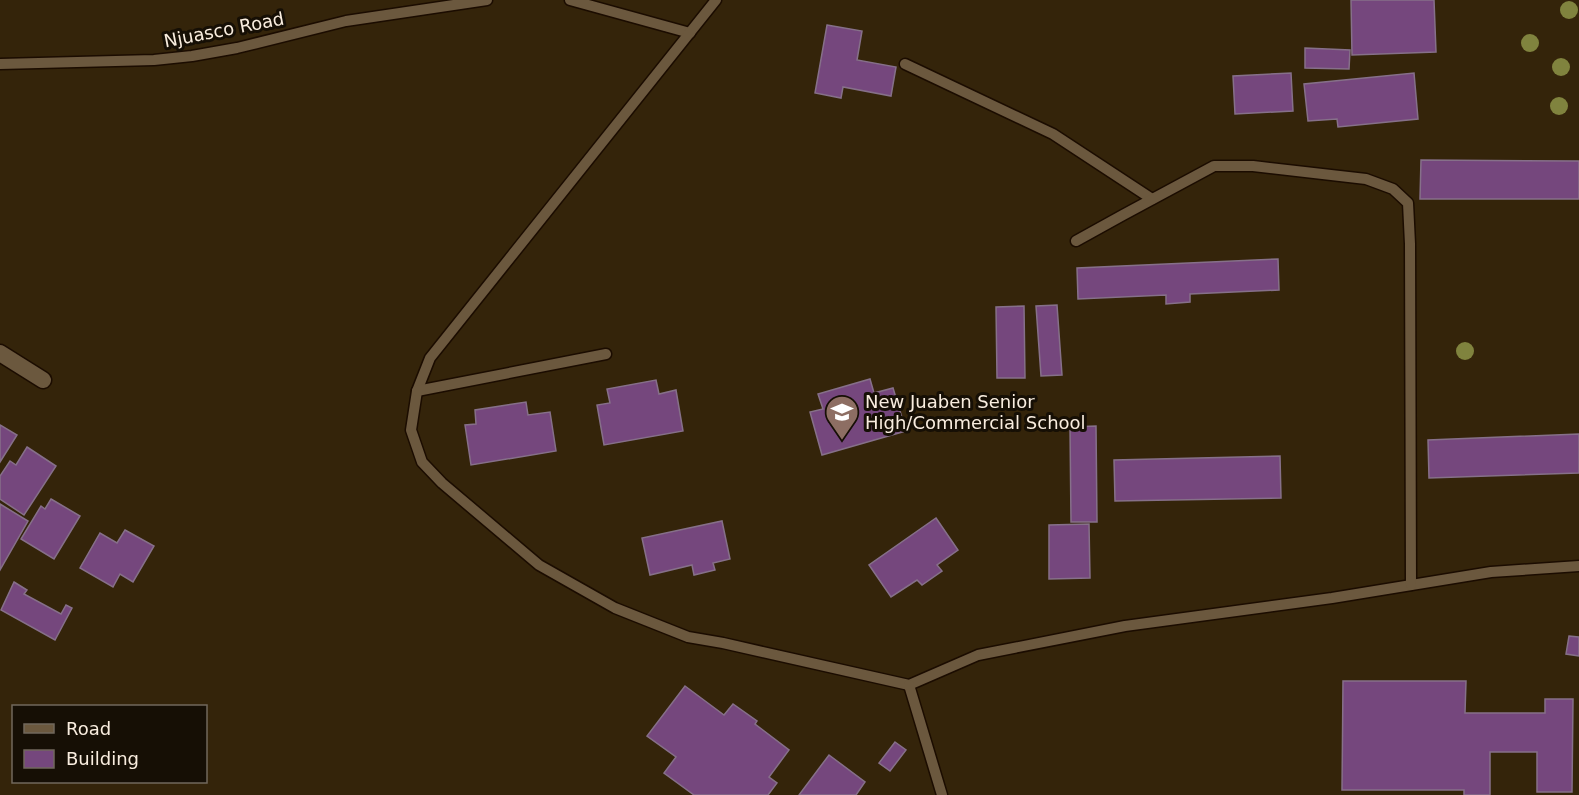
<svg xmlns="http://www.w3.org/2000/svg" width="1579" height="795" viewBox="0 0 1579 795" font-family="'DejaVu Sans',sans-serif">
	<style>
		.building { fill: #75477d; stroke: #867089; stroke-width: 1.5 }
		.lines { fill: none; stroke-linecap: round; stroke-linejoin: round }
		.service-casing { stroke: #1b0c00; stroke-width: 13 }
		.minor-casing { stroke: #1b0c00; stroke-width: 19 }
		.service { stroke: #6b583e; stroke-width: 10 }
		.minor { stroke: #6b583e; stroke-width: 16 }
		.tree { fill: #80833e }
		.labels { text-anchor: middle; stroke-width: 6; stroke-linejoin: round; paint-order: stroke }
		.street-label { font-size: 18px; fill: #f9eddf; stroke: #160f05 }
		.poi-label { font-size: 18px; fill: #f9eddf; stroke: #160f05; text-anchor: start }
	</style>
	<rect width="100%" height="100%" fill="#34240a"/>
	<!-- building -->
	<g class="building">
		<path d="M1351,0H1434L1436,52L1352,55Z"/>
		<path d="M827,25L862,31L857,60L896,67L891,96L843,87L841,98L815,93Z"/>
		<path d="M1305,48L1350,50L1349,69L1305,68Z"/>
		<path d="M1291,73L1293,111L1235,114L1233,76Z"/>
		<path d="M1414,73L1418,119L1338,127L1337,119L1308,121L1304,84Z"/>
		<path d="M1421,160L1579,161V199H1420Z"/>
		<path d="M1278,259L1279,290L1190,294V302L1166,304V295L1078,299L1077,268Z"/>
		<path d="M1057,305L1062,375L1041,376L1036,306Z"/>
		<path d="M1024,306L1025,378H997L996,307Z"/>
		<path d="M870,379L874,393L893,388L906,431L822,455L810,412L823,409L818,394Z"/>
		<path d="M656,380L659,394L676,390L683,431L604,445L597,405L610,403L607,389Z"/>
		<path d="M526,402L528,415L550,412L556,451L471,465L465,425L476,424L475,410Z"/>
		<path d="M0,425L17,435L0,462Z"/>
		<path d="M1096,426L1097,522H1071L1070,427Z"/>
		<path d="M1579,434V473L1429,478L1428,440Z"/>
		<path d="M27,447L56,466L24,515L0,499V476L10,461L16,465Z"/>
		<path d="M1280,456L1281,498L1115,501L1114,460Z"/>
		<path d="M51,499L80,516L54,559L21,539L41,506L45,509Z"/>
		<path d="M0,504L28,521L0,570Z"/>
		<path d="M936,518L958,550L937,565L942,571L922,585L917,580L891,597L869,565Z"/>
		<path d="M722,521L730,559L713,563L715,570L694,575L692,565L650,575L642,538Z"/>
		<path d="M1089,524L1090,578L1049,579V525Z"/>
		<path d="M125,530L154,546L133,582L120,574L113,587L80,568L100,533L117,543Z"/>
		<path d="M14,582L27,590L24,594L61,614L66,605L72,608L55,640L1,610Z"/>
		<path d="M1569,636L1579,637V656L1566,654Z"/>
		<path d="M1343,681H1466L1465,713H1545V699H1573L1572,792H1537V752H1490V795H1464V790H1342Z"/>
		<path d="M685,686L724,715L733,704L757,721L755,724L789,750L769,777L777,783L768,795H694L664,773L676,757L647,736Z"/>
		<path d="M895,742L906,750L890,771L879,763Z"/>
		<path d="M829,755L865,782L856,795H799Z"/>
	</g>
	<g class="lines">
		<!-- service casing -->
		<g class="service-casing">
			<g id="service">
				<path d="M570,0L690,33"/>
				<path d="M716,0L430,358L417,391L411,430L422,462L442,483L539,565L615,608L688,637L723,643L909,685L978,655L1125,626L1332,598L1491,572L1579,566"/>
				<path d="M0,64L154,60L192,56L237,48L346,21L487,0"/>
				<path d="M905,64L1053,134L1152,199"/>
				<path d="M1076,241L1123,215L1214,166H1253L1366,179L1393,189L1408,203L1410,244L1411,585"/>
				<path d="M417,391L606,354"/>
				<path d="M909,685L942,795"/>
			</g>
		</g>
		<!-- minor casing -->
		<g class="minor-casing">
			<path id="minor" d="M0,353L43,380"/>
		</g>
		<!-- service -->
		<use href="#service" class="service"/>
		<!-- minor -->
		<use href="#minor" class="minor"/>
	</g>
	<!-- trees -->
	<g class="tree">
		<circle cx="1569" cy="10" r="9"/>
		<circle cx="1530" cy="43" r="9"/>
		<circle cx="1561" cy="67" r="9"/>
		<circle cx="1559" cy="106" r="9"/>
		<circle cx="1465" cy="351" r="9"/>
	</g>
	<!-- icons -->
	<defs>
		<g id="school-pin" transform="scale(1.725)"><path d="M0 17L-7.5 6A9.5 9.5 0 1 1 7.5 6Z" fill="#8d6e63" stroke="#160f05"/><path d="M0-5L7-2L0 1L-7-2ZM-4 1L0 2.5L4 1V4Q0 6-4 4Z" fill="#fff"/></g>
	</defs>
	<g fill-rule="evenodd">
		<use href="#school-pin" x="842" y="412"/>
	</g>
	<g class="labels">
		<!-- street labels -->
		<g class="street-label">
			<text transform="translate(224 30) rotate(-11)" y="6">Njuasco Road</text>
		</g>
		<!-- poi labels -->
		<g class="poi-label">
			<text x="865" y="408">New Juaben Senior<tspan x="865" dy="21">High/Commercial School</tspan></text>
		</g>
	</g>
	<!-- legend -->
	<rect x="12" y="705" width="195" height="78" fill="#160f05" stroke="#71685c" stroke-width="1.5"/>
	<rect x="24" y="724" width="30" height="9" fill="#6b583e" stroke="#71685c" stroke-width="1.5"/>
	<text x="66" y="735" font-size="18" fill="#f9eddf">Road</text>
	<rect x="24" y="750" width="30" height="18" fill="#75477d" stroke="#71685c" stroke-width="1.5"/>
	<text x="66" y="765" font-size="18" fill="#f9eddf">Building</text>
</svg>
